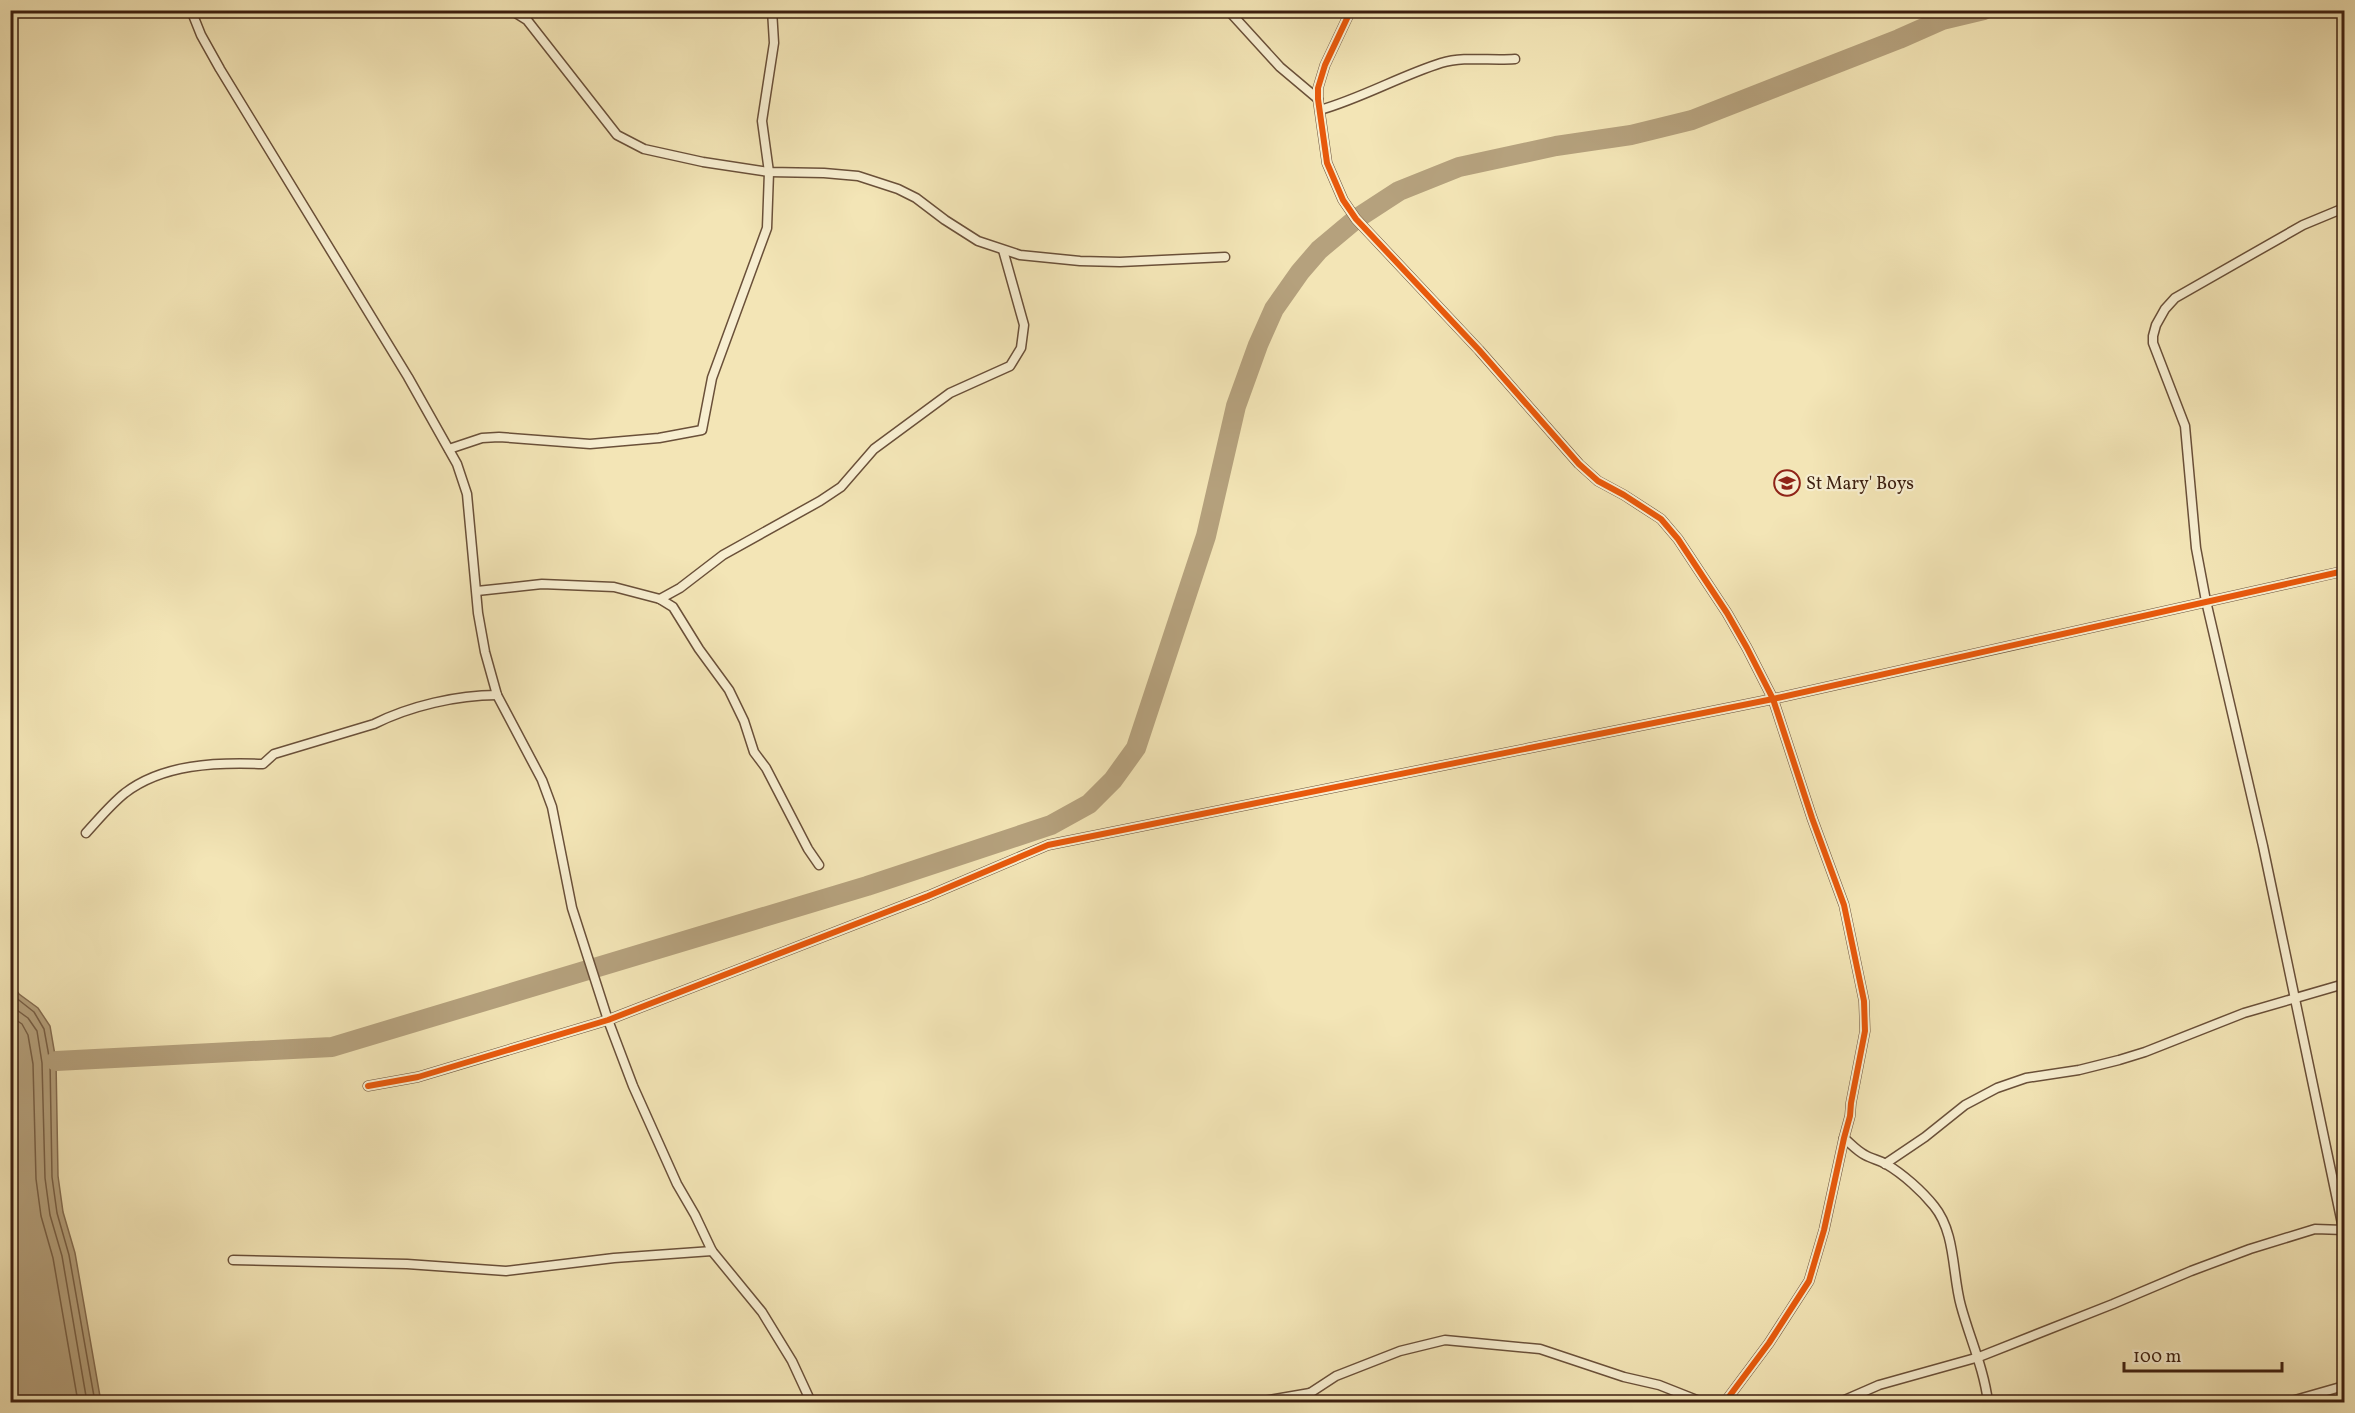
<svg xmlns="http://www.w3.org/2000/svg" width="2355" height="1413" viewBox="0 0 2355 1413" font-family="Vollkorn,serif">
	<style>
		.water { fill: #b5a17d; stroke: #856d51; stroke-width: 1.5 }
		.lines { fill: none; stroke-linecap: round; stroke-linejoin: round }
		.shore { stroke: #786046; stroke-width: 1.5 }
		.river { stroke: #b5a17d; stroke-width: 20 }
		.minor-casing { stroke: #6a5039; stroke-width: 11 }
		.minor { stroke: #f7eed0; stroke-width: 8 }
		.cycleway-casing { stroke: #f7eed0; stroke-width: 10 }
		.cycleway { stroke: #e8590c; stroke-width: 6 }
		.labels { text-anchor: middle; stroke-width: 4.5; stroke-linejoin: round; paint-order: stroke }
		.poi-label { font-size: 18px; fill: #3c1e0f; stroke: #f7eed0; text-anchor: start }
	</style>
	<rect width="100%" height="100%" fill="#f3e5b6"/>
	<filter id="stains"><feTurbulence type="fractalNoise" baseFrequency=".00333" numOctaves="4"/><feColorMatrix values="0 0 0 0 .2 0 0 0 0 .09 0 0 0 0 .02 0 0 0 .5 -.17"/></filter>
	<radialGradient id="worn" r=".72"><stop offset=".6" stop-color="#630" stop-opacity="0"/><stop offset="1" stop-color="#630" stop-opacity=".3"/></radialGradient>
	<!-- water -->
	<path class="water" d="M10,829C23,880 15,931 11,983L19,994L38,1008L50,1026L56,1061L58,1176L63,1212L75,1253L101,1402H11Z"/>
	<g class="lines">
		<!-- shore -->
		<g class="shore">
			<path d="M10,993L34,1012L44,1029L50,1062L52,1177L57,1213L69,1255L95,1402"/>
			<path d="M10,1005L28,1018L37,1031L42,1063L45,1178L50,1215L62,1256L87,1402"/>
			<path d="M10,1016L22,1024L28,1035L33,1064L36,1179L41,1216L53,1258L78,1402"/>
		</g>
		<!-- river -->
		<path class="river" d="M56,1061L332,1047L867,886L1051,825L1089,804L1113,780L1136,748L1206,536L1236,406L1258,345L1274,309L1300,272L1319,250L1356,219L1399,191L1459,167L1556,146L1631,135L1692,120L1899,39L1942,20L1984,10"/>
		<!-- minor casing -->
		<g class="minor-casing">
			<g id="minor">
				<path d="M191,10L201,35L220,69L408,377L457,464L467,494L478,613L485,652L497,695L542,780L552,807L572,908L608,1020L633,1086L677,1184L695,1215L712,1251L762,1312L792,1361L811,1402"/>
				<path d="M511,10L527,20L617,135L644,149L703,162L769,172L824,173L858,176L898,189L916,198L945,220L978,241L1020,255L1080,261L1120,262L1225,257"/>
				<path d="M1228,10L1280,67L1318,99"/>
				<path d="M1351,10L1325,65L1318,88V99L1327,163L1343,200L1356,219L1479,350L1579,464L1598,481L1624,495L1661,519L1678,539L1727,613L1747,648L1773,699L1812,818L1844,905L1864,1001L1865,1031L1851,1103L1850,1116L1844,1138L1824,1230L1809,1281L1769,1343L1725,1402"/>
				<path d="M517,13L536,10"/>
				<path d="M1320,110C1362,98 1400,76 1441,63C1465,56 1490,61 1515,59"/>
				<path d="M2344,208L2303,225L2175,298L2165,309L2156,325L2153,336V343L2185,426L2196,548L2206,601L2263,846L2344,1233"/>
				<path d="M449,449L482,438L499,437L590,444L659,438L702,430L712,378L767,228L769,172L762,121L774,43L772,10"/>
				<path d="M477,591L542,584L614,587L660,599L673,607L699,649L729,690L744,721L754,752L766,768L808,849L819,865"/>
				<path d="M660,599L680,588L723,555L820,501L841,487L874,449L950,393L1010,366L1021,348L1024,325L1003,250"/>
				<path d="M86,833C98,820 110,805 125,793C163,764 216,762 263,764L274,754L374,724C410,706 457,695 497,695"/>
				<path d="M368,1086L418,1077L608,1020L928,896L1048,845L1773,699L2344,571"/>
				<path d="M1844,1138C1851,1144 1857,1151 1865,1155C1872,1159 1879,1160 1886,1164C1903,1174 1922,1191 1934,1206C1956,1233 1952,1274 1961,1306C1970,1339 1984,1369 1988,1402"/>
				<path d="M1885,1164L1925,1137L1965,1105L1997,1088L2026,1078L2079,1070L2119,1060L2145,1052L2244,1013L2344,984"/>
				<path d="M233,1260L407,1264L506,1271L614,1258L712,1251"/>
				<path d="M1258,1402L1310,1393"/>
				<path d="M1306,1402L1310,1393L1336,1376L1400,1351L1445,1340L1540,1349L1624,1377L1659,1385L1702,1402"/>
				<path d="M1840,1402L1879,1385L1979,1357L2113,1304L2191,1271L2250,1249L2315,1229L2344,1230"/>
				<path d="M2288,1402L2344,1386"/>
			</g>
		</g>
		<!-- minor -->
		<use href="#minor" class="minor"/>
		<!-- cycleway casing -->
		<g class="cycleway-casing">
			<g id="cycleway">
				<path d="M1351,10L1325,65L1318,88V99L1327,163L1343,200L1356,219L1479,350L1579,464L1598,481L1624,495L1661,519L1678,539L1727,613L1747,648L1773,699L1812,818L1844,905L1864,1001L1865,1031L1851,1103L1850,1116L1844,1138L1824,1230L1809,1281L1769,1343L1725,1402"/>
				<path d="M368,1086L418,1077L608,1020L928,896L1048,845L1773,699L2344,571"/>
			</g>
		</g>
		<!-- cycleway -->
		<use href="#cycleway" class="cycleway"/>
	</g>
	<!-- icons -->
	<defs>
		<g id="school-ring" transform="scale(1.35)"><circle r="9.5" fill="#f7eed0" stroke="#8f2418" stroke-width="1.5"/><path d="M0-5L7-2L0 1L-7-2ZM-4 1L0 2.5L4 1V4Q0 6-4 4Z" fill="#8f2418"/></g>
	</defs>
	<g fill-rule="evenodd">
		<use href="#school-ring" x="1787" y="483"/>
	</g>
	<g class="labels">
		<!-- poi labels -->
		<g class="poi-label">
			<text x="1806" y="489">St Mary' Boys</text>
		</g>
	</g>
	<!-- margin -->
	<rect width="2355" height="1413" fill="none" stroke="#f3e5b6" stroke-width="36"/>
	<rect x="12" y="12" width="2331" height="1389" fill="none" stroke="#3c1e0f" stroke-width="3"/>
	<rect x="18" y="18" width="2319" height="1377" fill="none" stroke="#3c1e0f" stroke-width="1.5"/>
	<!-- scale -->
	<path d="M2124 1362v9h158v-9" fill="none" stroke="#3c1e0f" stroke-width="3"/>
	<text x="2133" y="1362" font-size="18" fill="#3c1e0f" stroke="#f7eed0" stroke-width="4.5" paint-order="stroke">100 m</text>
	<rect width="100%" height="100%" filter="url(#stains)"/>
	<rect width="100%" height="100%" fill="url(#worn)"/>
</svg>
